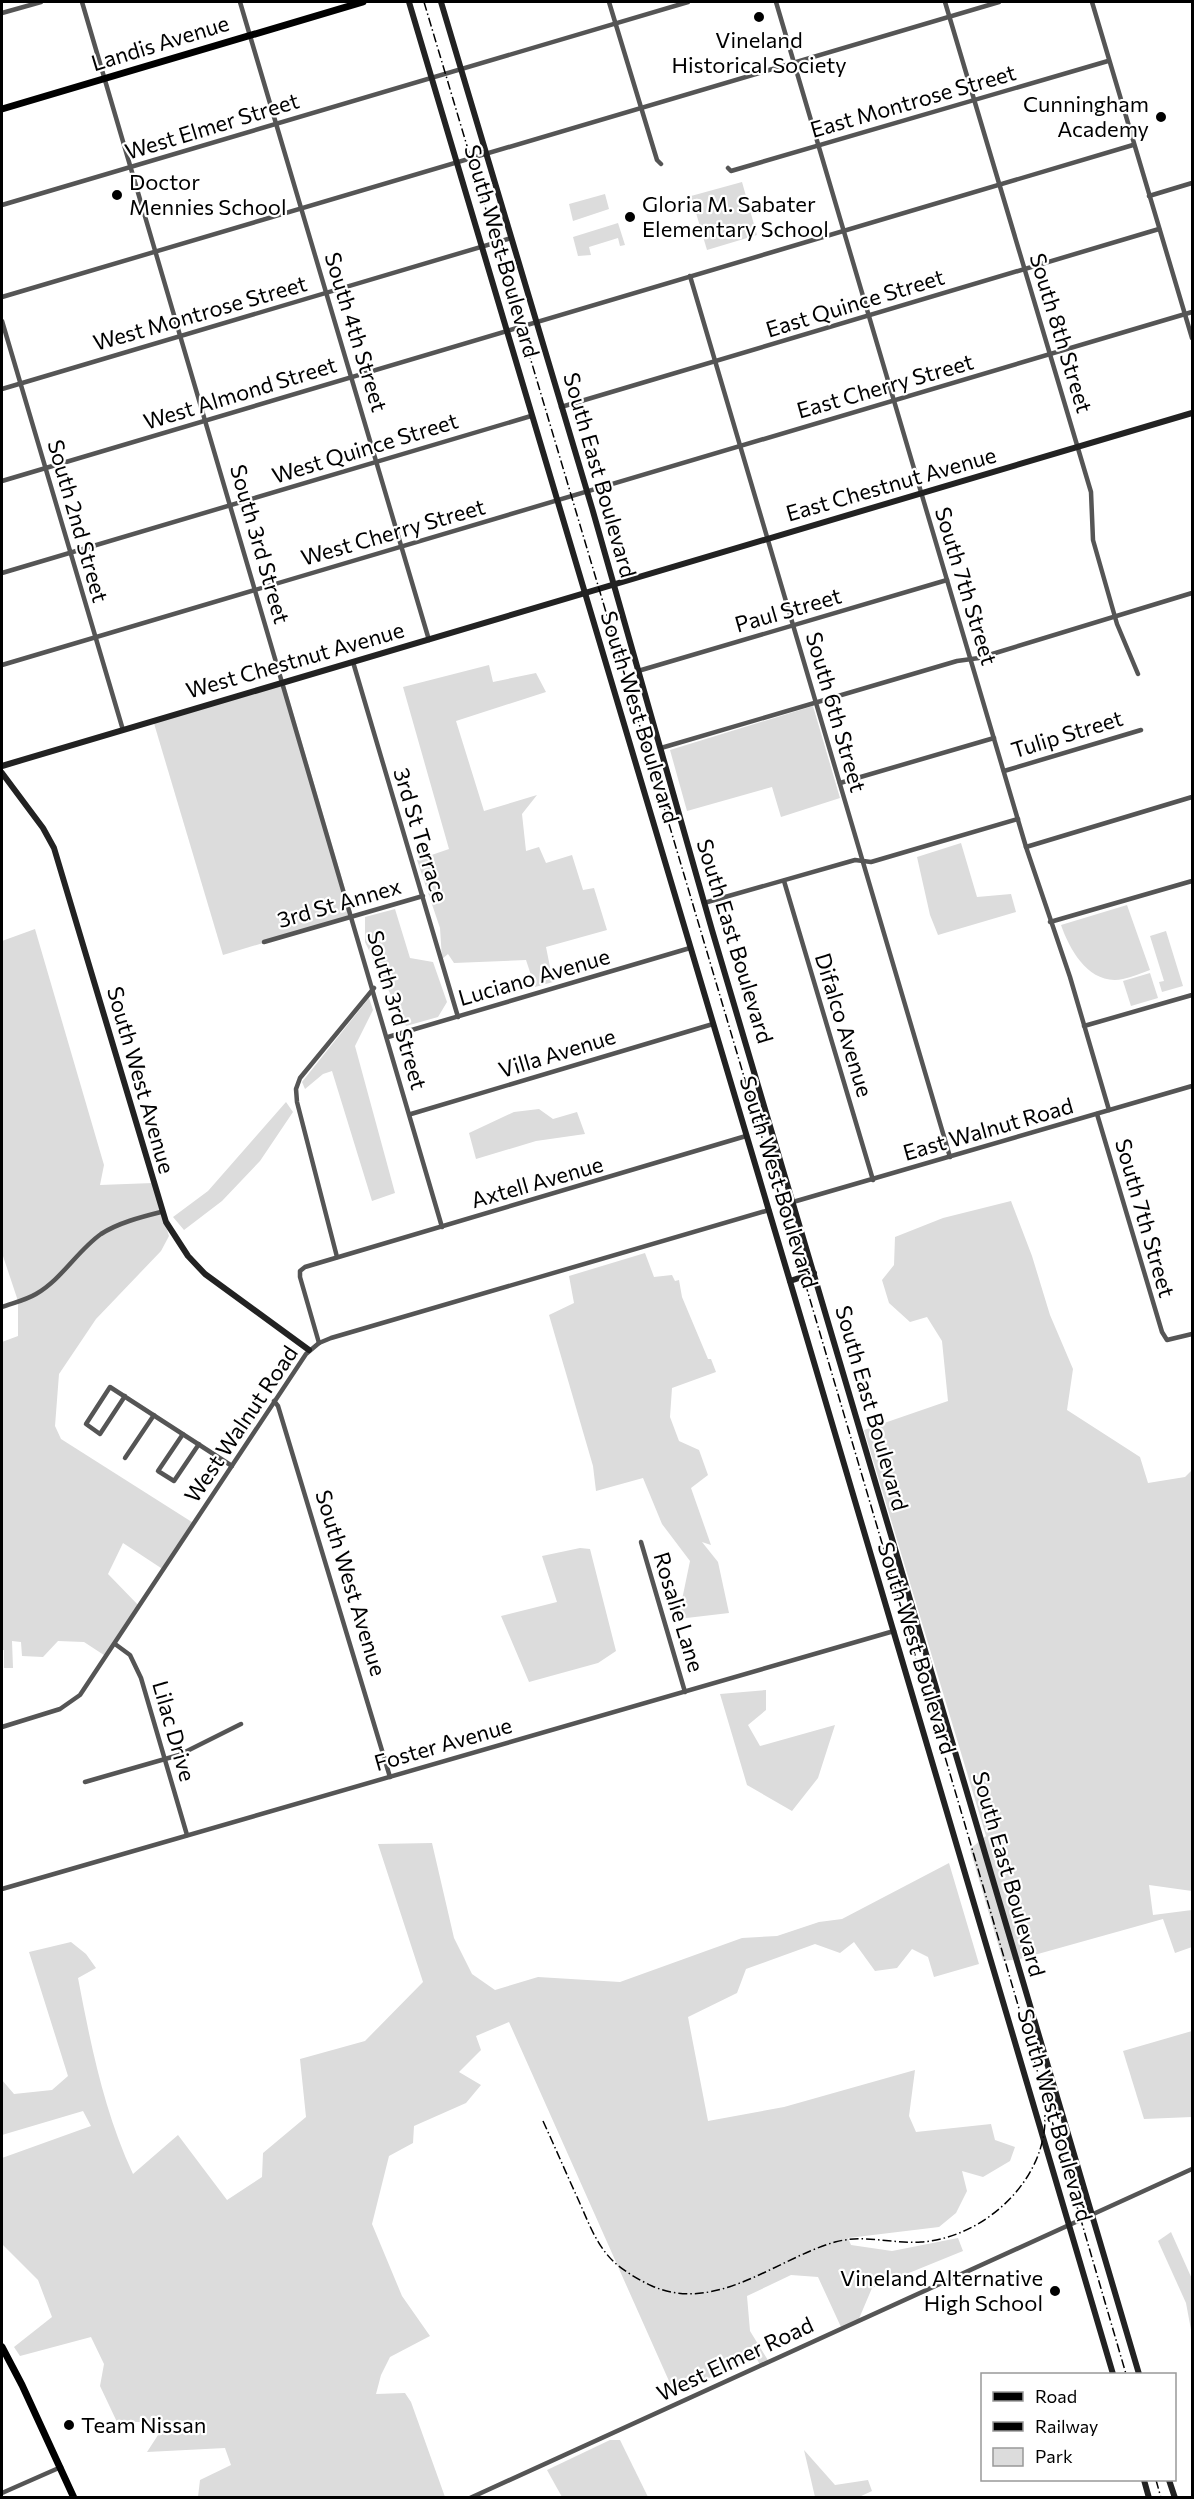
<svg xmlns="http://www.w3.org/2000/svg" width="1194" height="2499" viewBox="0 0 1194 2499" font-family="Commissioner,sans-serif">
	<style>
		.green { fill: #dcdcdc }
		.lines { fill: none; stroke-linecap: round; stroke-linejoin: round }
		.street { stroke: #555; stroke-width: 4.5 }
		.secondary { stroke: #222; stroke-width: 6 }
		.primary { stroke: #000; stroke-width: 7 }
		.rail { stroke: #000; stroke-width: 1.5; stroke-dasharray: 9 3 1.5 3; stroke-linecap: butt }
		.poi-dot { fill: #000; stroke: #fff; stroke-width: 2 }
		.labels { text-anchor: middle; stroke-width: 4.5; stroke-linejoin: round; paint-order: stroke }
		.poi-label { font-size: 22px; fill: #000; stroke: #fff; text-anchor: start }
		.street-label { font-size: 22px; fill: #000; stroke: #fff }
	</style>
	<rect width="100%" height="100%" fill="#fff"/>
	<!-- green -->
	<g class="green">
		<path d="M742,182L757,235L707,250L691,196Z"/>
		<path d="M605,194L609,209L573,221L569,204Z"/>
		<path d="M618,223L625,245L620,246L618,238L589,247L591,255L578,256L573,237Z"/>
		<path d="M489,665L493,682L536,673L546,692L456,721L484,811L537,795L522,814L526,851L539,847L546,863L572,855L583,890L594,888L607,930L546,947L553,982L535,987L526,960L454,963L448,954L442,959L440,928L417,860L449,849L403,687Z"/>
		<path d="M284,682L353,916L223,955L153,720Z"/>
		<path d="M813,706L840,798L781,817L772,787L687,811L670,750Z"/>
		<path d="M961,843L977,897L1011,894L1016,912L938,935L930,915L917,857Z"/>
		<path d="M1127,905L1150,970C1141,973 1132,977 1123,979C1090,986 1070,951 1061,925Z"/>
		<path d="M395,909L410,958L433,962L447,1002L438,1017L406,1026L365,942V917Z"/>
		<path d="M35,929L104,1165L100,1185L153,1183L169,1236L161,1251L96,1319L59,1374L55,1426L61,1439L195,1524L164,1570L123,1543L108,1574L140,1607L107,1657L84,1642L58,1641L43,1657L22,1656L21,1642L12,1641L13,1668H4V1650H2V1342L18,1336V1301L2,1253V941Z"/>
		<path d="M1166,931L1183,986L1162,992L1159,982L1164,981L1150,936Z"/>
		<path d="M1150,973L1158,998L1131,1006L1123,981Z"/>
		<path d="M369,998L373,1010L355,1046L395,1193L372,1201L332,1071L323,1074L305,1089L302,1082Z"/>
		<path d="M286,1102L293,1112L260,1161L222,1201L184,1230L173,1217L208,1191Z"/>
		<path d="M539,1109L553,1119L577,1112L585,1134L536,1141L476,1159L469,1133L514,1112Z"/>
		<path d="M1011,1201L1032,1256L1050,1315L1073,1369L1067,1410L1140,1457L1148,1483L1185,1477L1192,1470V1891L1149,1885L1153,1915L1192,1910V1947L1175,1953L1163,1919L1020,1959L1003,1961L970,1849L986,1836L864,1430L948,1401L942,1341L927,1317L910,1322L889,1303L882,1280L894,1265L895,1237L943,1218Z"/>
		<path d="M645,1253L654,1277L672,1275L675,1281L679,1280L682,1297L708,1359H711L716,1372L672,1388L670,1417L679,1441L699,1450L708,1475L691,1488L711,1545L702,1542L718,1562L729,1613L678,1619L690,1561L662,1524L643,1478L596,1491L593,1466L549,1315L574,1303L569,1276Z"/>
		<path d="M580,1548L590,1549L616,1651L598,1663L529,1682L501,1616L557,1602L542,1556Z"/>
		<path d="M766,1690V1710L748,1725L760,1746L835,1725L818,1778L792,1811L747,1785L720,1694Z"/>
		<path d="M432,1843L454,1938L472,1974L495,1990L538,1977L620,1982L742,1938L777,1936L819,1922L842,1919L949,1863L979,1964L934,1977L928,1957L912,1949L897,1968L875,1971L854,1942L840,1953L815,1944L746,1969L737,1993L688,2017L708,2121L784,2107L915,2070L909,2116L916,2132L991,2124L995,2140L1015,2147L1010,2161L983,2177L962,2171L967,2191L956,2213L939,2227L848,2238L851,2245L892,2251L958,2238L963,2251L872,2288L858,2321L841,2327L818,2277L791,2275L747,2296L750,2331L769,2362L760,2365L756,2357L712,2377L673,2390L509,2022L476,2036L481,2050L459,2072L481,2085L466,2103L414,2126L413,2143L389,2156L372,2224L402,2296L430,2336L390,2357L381,2375L376,2394L405,2393L411,2402L445,2497H198L200,2480L231,2465L225,2448L147,2452L160,2432L152,2422H117L100,2386L104,2364L91,2337L20,2356L14,2347L52,2317L38,2280L2,2244V2158L91,2126L83,2111L2,2135V2080L14,2094L52,2090L68,2076L29,1952L71,1942L86,1954L96,1968L78,1978C91,2046 104,2111 133,2174L178,2135L227,2200L262,2177L263,2153L306,2117L300,2059L365,2041L423,1982L378,1844Z"/>
		<path d="M1192,2031V2117L1144,2119L1123,2051Z"/>
		<path d="M1171,2232L1192,2279V2335L1186,2303L1158,2241Z"/>
		<path d="M610,2440H620L648,2497H562L547,2470Z"/>
		<path d="M804,2450L835,2485L868,2480L872,2491L859,2497H815Z"/>
	</g>
	<g class="lines">
		<!-- street -->
		<g class="street">
			<path d="M82,2L442,1227"/>
			<path d="M240,2L429,640"/>
			<path d="M609,2L657,160L661,164"/>
			<path d="M776,2L1026,847L1070,977L1109,1110"/>
			<path d="M945,2L1091,492L1093,540L1117,624L1138,674"/>
			<path d="M1092,2L1192,338"/>
			<path d="M2,13L41,2"/>
			<path d="M728,168L731,171L1108,61"/>
			<path d="M1149,196L1192,183"/>
			<path d="M2,205L688,2"/>
			<path d="M690,276L950,1157"/>
			<path d="M2,297L999,2"/>
			<path d="M2,321L123,730"/>
			<path d="M2,389L511,238"/>
			<path d="M561,407L1159,229"/>
			<path d="M2,481L1133,145"/>
			<path d="M2,573L531,416"/>
			<path d="M353,662L458,1017"/>
			<path d="M2,665L1192,312"/>
			<path d="M638,671L947,580"/>
			<path d="M661,748L957,661L979,658L1192,593"/>
			<path d="M1004,771L1141,730"/>
			<path d="M840,783L994,738"/>
			<path d="M1026,847L1192,797"/>
			<path d="M784,881L873,1180"/>
			<path d="M704,903L855,860L871,862L1018,819"/>
			<path d="M1050,922L1192,881"/>
			<path d="M264,942L423,896"/>
			<path d="M1084,1026L1192,995"/>
			<path d="M388,1037L690,948"/>
			<path d="M411,1114L713,1024"/>
			<path d="M1097,1114L1162,1332L1167,1340L1192,1334"/>
			<path d="M793,1202L1192,1086"/>
			<path d="M337,1257L297,1102L296,1089L300,1078L374,988"/>
			<path d="M2,1307C13,1303 26,1300 36,1294C62,1279 77,1251 101,1234C118,1223 141,1217 161,1212"/>
			<path d="M319,1343L300,1277V1271L305,1267L746,1136"/>
			<path d="M125,1396L100,1434L86,1424L110,1387L232,1466"/>
			<path d="M274,1401L278,1406L390,1777"/>
			<path d="M183,1434L158,1471L174,1481L199,1444"/>
			<path d="M125,1458L154,1415"/>
			<path d="M641,1542L685,1692"/>
			<path d="M115,1644L130,1655L141,1678L187,1835"/>
			<path d="M2,1727L60,1709L80,1695L306,1354L319,1343L331,1338L769,1210"/>
			<path d="M85,1782L179,1755L241,1724"/>
			<path d="M2,1889L894,1631"/>
			<path d="M2,2493L61,2467"/>
			<path d="M470,2498L1192,2169"/>
		</g>
		<!-- secondary -->
		<g class="secondary">
			<path d="M409,2L800,1315L1113,2374"/>
			<path d="M441,2L592,508L712,930L1139,2374"/>
			<path d="M2,766L1192,413"/>
			<path d="M2,773L43,828L54,848L166,1222L188,1256L205,1274L309,1350"/>
			<path d="M790,1281L814,1273"/>
			<path d="M1144,2480L1149,2498"/>
			<path d="M1169,2480L1175,2498"/>
		</g>
		<!-- primary -->
		<g class="primary">
			<path d="M2,109L363,2"/>
			<path d="M2,2347L22,2385L74,2498"/>
		</g>
		<!-- rail -->
		<g class="rail">
			<path d="M424,2C660,792 895,1583 1126,2374"/>
			<path d="M543,2121C555,2147 566,2173 578,2199C588,2221 596,2245 614,2262C624,2271 639,2280 652,2286C716,2314 776,2259 835,2242C864,2234 892,2244 921,2242C983,2238 1047,2181 1045,2115"/>
			<path d="M1156,2480L1161,2498"/>
		</g>
	</g>
	<!-- markers -->
	<g class="poi-dot">
		<circle cx="759" cy="17" r="6"/>
		<circle cx="1161" cy="117" r="6"/>
		<circle cx="117" cy="195" r="6"/>
		<circle cx="630" cy="217" r="6"/>
		<circle cx="1055" cy="2291" r="6"/>
		<circle cx="69" cy="2425" r="6"/>
	</g>
	<g class="labels">
		<!-- poi labels -->
		<g class="poi-label">
			<text x="759" y="48" text-anchor="middle">Vineland<tspan x="759" dy="25">Historical Society</tspan></text>
			<text x="1149" y="112" text-anchor="end">Cunningham<tspan x="1149" dy="25">Academy</tspan></text>
			<text x="129" y="190">Doctor<tspan x="129" dy="25">Mennies School</tspan></text>
			<text x="642" y="212">Gloria M. Sabater<tspan x="642" dy="25">Elementary School</tspan></text>
			<text x="1043" y="2286" text-anchor="end">Vineland Alternative<tspan x="1043" dy="25">High School</tspan></text>
			<text x="81" y="2433">Team Nissan</text>
		</g>
		<!-- street labels -->
		<g class="street-label">
			<text transform="translate(160 43) rotate(-17)" y="8">Landis Avenue</text>
			<text transform="translate(913 101) rotate(-16)" y="8">East Montrose Street</text>
			<text transform="translate(212 126) rotate(-17)" y="8">West Elmer Street</text>
			<text transform="translate(502 251) rotate(74)" y="8">South West Boulevard</text>
			<text transform="translate(855 303) rotate(-17)" y="8">East Quince Street</text>
			<text transform="translate(200 313) rotate(-16)" y="8">West Montrose Street</text>
			<text transform="translate(356 332) rotate(73)" y="8">South 4th Street</text>
			<text transform="translate(1061 333) rotate(73)" y="8">South 8th Street</text>
			<text transform="translate(885 386) rotate(-16)" y="8">East Cherry Street</text>
			<text transform="translate(240 393) rotate(-17)" y="8">West Almond Street</text>
			<text transform="translate(365 448) rotate(-17)" y="8">West Quince Street</text>
			<text transform="translate(600 475) rotate(74)" y="8">South East Boulevard</text>
			<text transform="translate(891 484) rotate(-16)" y="8">East Chestnut Avenue</text>
			<text transform="translate(78 521) rotate(74)" y="8">South 2nd Street</text>
			<text transform="translate(393 532) rotate(-16)" y="8">West Cherry Street</text>
			<text transform="translate(260 544) rotate(74)" y="8">South 3rd Street</text>
			<text transform="translate(966 586) rotate(73)" y="8">South 7th Street</text>
			<text transform="translate(788 610) rotate(-16)" y="8">Paul Street</text>
			<text transform="translate(295 660) rotate(-16)" y="8">West Chestnut Avenue</text>
			<text transform="translate(836 712) rotate(74)" y="8">South 6th Street</text>
			<text transform="translate(640 717) rotate(73)" y="8">South West Boulevard</text>
			<text transform="translate(1067 734) rotate(-17)" y="8">Tulip Street</text>
			<text transform="translate(421 835) rotate(73)" y="8">3rd St Terrace</text>
			<text transform="translate(339 903) rotate(-16)" y="8">3rd St Annex</text>
			<text transform="translate(735 941) rotate(73)" y="8">South East Boulevard</text>
			<text transform="translate(534 977) rotate(-16)" y="8">Luciano Avenue</text>
			<text transform="translate(397 1010) rotate(74)" y="8">South 3rd Street</text>
			<text transform="translate(844 1025) rotate(73)" y="8">Difalco Avenue</text>
			<text transform="translate(557 1053) rotate(-17)" y="8">Villa Avenue</text>
			<text transform="translate(141 1080) rotate(74)" y="8">South West Avenue</text>
			<text transform="translate(988 1129) rotate(-16)" y="8">East Walnut Road</text>
			<text transform="translate(537 1182) rotate(-16)" y="8">Axtell Avenue</text>
			<text transform="translate(779 1182) rotate(73)" y="8">South West Boulevard</text>
			<text transform="translate(1145 1218) rotate(74)" y="8">South 7th Street</text>
			<text transform="translate(872 1408) rotate(74)" y="8">South East Boulevard</text>
			<text transform="translate(241 1424) rotate(-56)" y="8">West Walnut Road</text>
			<text transform="translate(351 1583) rotate(73)" y="8">South West Avenue</text>
			<text transform="translate(679 1612) rotate(73)" y="8">Rosalie Lane</text>
			<text transform="translate(917 1648) rotate(73)" y="8">South West Boulevard</text>
			<text transform="translate(174 1731) rotate(74)" y="8">Lilac Drive</text>
			<text transform="translate(443 1744) rotate(-16)" y="8">Foster Avenue</text>
			<text transform="translate(1009 1874) rotate(74)" y="8">South East Boulevard</text>
			<text transform="translate(1055 2115) rotate(74)" y="8">South West Boulevard</text>
			<text transform="translate(735 2359) rotate(-25)" y="8">West Elmer Road</text>
		</g>
	</g>
	<!-- border -->
	<rect width="1194" height="2499" fill="none" stroke="#000000" stroke-width="6"/>
	<!-- legend -->
	<rect x="981" y="2373" width="195" height="108" fill="#ffffff" stroke="#999999" stroke-width="1.5"/>
	<rect x="993" y="2392" width="30" height="9" fill="#000000" stroke="#999999" stroke-width="1.5"/>
	<text x="1035" y="2403" font-size="18" fill="#000000">Road</text>
	<rect x="993" y="2422" width="30" height="9" fill="#000000" stroke="#999999" stroke-width="1.5"/>
	<text x="1035" y="2433" font-size="18" fill="#000000">Railway</text>
	<rect x="993" y="2448" width="30" height="18" fill="#dcdcdc" stroke="#999999" stroke-width="1.5"/>
	<text x="1035" y="2463" font-size="18" fill="#000000">Park</text>
</svg>
